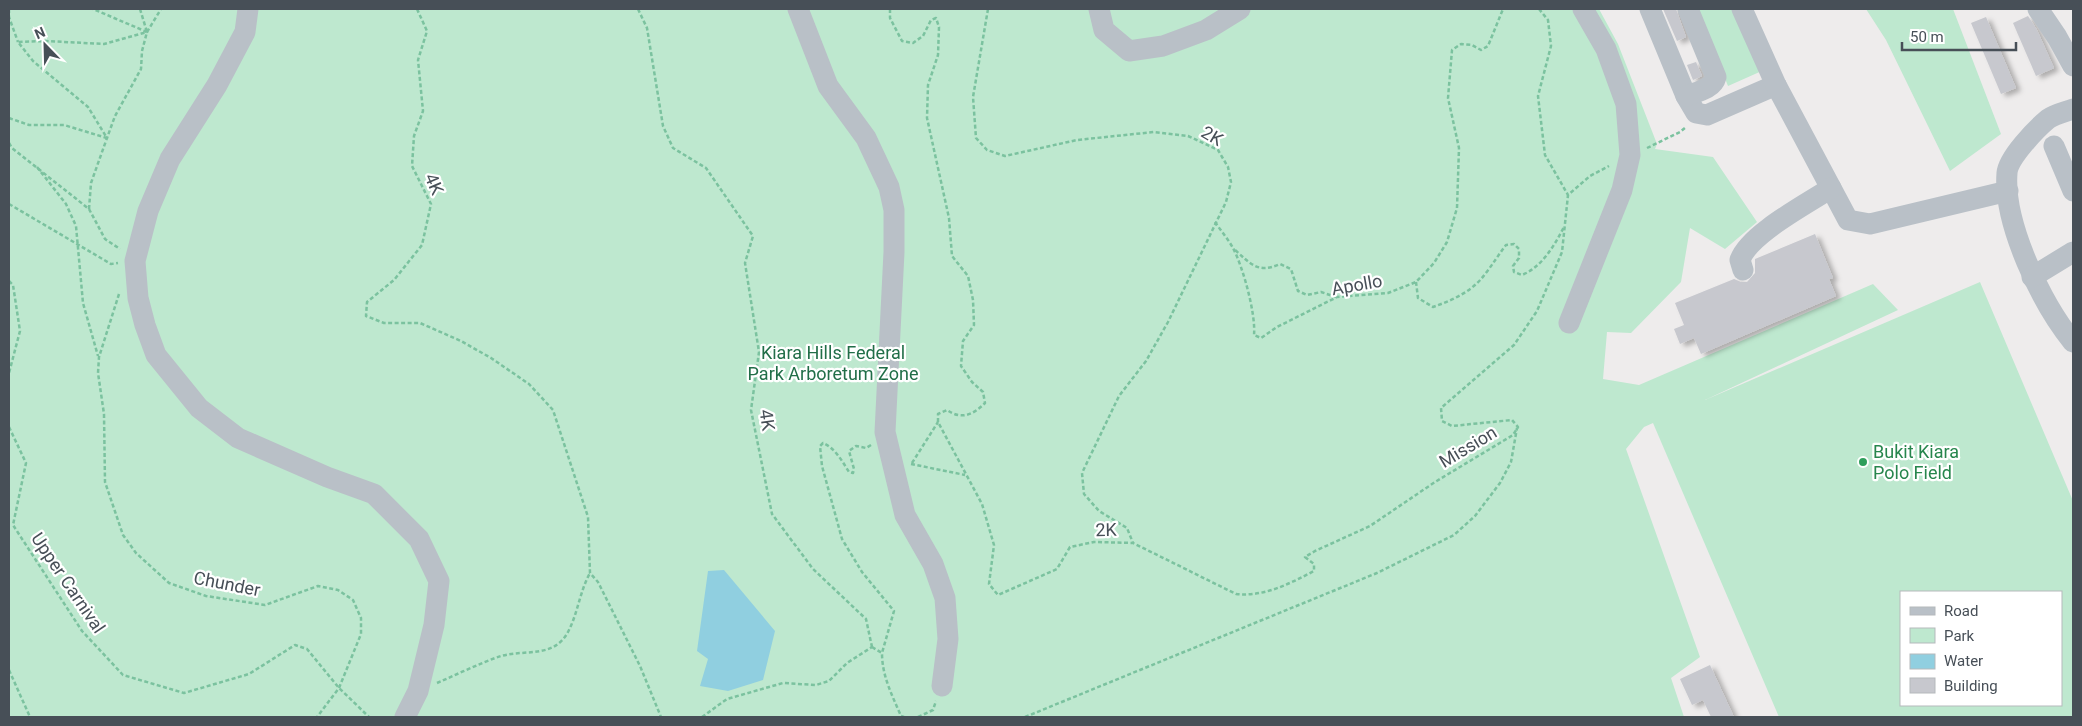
<svg xmlns="http://www.w3.org/2000/svg" width="2082" height="726" viewBox="0 0 2082 726" font-family="Roboto,sans-serif">
	<style>
		.green { fill: #bee8cf; fill-rule: evenodd }
		.water { fill: #90cfe0 }
		.building { fill: #c7c8ce; filter: url(#shadow) }
		.lines { fill: none; stroke-linecap: round; stroke-linejoin: round }
		.path { stroke: #7bc29f; stroke-width: 2.5; stroke-dasharray: 4 2.5; stroke-linecap: butt }
		.minor { stroke: #b9c0c7; stroke-width: 21 }
		.leisure-dot { fill: #2e9e5b; stroke: #fff; stroke-width: 2 }
		.labels { text-anchor: middle; stroke-width: 4.5; stroke-linejoin: round; paint-order: stroke }
		.street-label { font-size: 18px; fill: #474f57; stroke: #fff }
		.park-label { font-size: 18px; fill: #216e48; stroke: #fff }
		.leisure-label { font-size: 18px; fill: #27864d; stroke: #fff; text-anchor: start }
	</style>
	<defs>
		<filter id="shadow"><feDropShadow dx="5" dy="3" stdDeviation="2.5" flood-color="#0004"/></filter>
	</defs>
	<rect width="100%" height="100%" fill="#eeecec"/>
	<!-- green -->
	<g class="green">
		<path d="M9,9H1599L1618,44L1657,144L1655,149L1713,157L1757,222L1725,249L1690,228L1681,282L1631,333L1607,332L1603,379L1639,385L1873,284L1898,310L1705,400L1980,282L2073,501V717H1779L1653,423L1644,427L1626,449L1700,657L1671,678L1684,717H9ZM1901,592H2061V705H1901Z"/>
		<path d="M1697,9H1736L1764,70L1728,86Z"/>
		<path d="M1866,9H1953L2001,134L1950,171L1886,40Z"/>
	</g>
	<!-- water -->
	<path class="water" d="M724,570L775,631L763,680L728,691L700,686L708,659L697,651L708,571Z"/>
	<!-- building -->
	<g class="building">
		<path d="M1663,9H1676L1686,37L1677,41Z"/>
		<path d="M2028,16L2037,30L2054,68L2036,76L2013,23Z"/>
		<path d="M1986,17L2016,88L2001,94L1971,23Z"/>
		<path d="M1696,62L1702,76L1693,80L1687,65Z"/>
		<path d="M1815,234L1833,278L1829,279L1836,296L1701,354L1694,338L1680,344L1674,329L1684,325L1675,303L1734,279L1741,282H1747L1755,273V259Z"/>
		<path d="M1710,665L1734,717H1711L1703,700L1692,705L1680,679Z"/>
	</g>
	<g class="lines">
		<!-- path -->
		<g class="path">
			<path d="M9,9V17L18,42"/>
			<path d="M140,9L147,32"/>
			<path d="M417,9L427,31L418,60L423,111L414,136L412,166L431,204L422,245L394,280L367,302L366,316L384,323H420L461,341L491,358L529,384L553,410L588,517L590,573L598,582L640,666L661,717"/>
			<path d="M638,9L647,28L663,126L673,148L706,168L753,236L745,263L759,352L751,410L772,514L813,569L866,619L872,647"/>
			<path d="M890,9V18L902,41L913,43L923,36L931,20L936,18L939,27L938,55L928,85L927,118L949,218L952,256L968,276L973,300L974,325L963,341L961,366L972,382L983,392L985,403C973,415 961,420 947,410L938,414V422L982,504L994,545L989,584L998,595L1057,569L1070,547L1094,542L1133,543L1236,594C1264,597 1289,584 1314,571V564L1305,557L1315,551L1370,526L1435,482L1513,435L1518,427L1512,420L1452,426L1442,421L1441,408L1514,345L1537,311L1562,252L1568,195L1590,176L1609,166"/>
			<path d="M988,9L973,97L976,138L987,150L1005,156L1077,140L1154,132L1188,136L1218,150L1228,167L1231,182L1226,202L1168,322L1146,361L1119,396L1082,473L1084,494L1099,511L1127,528L1133,543"/>
			<path d="M1539,9L1548,20L1551,46L1538,96L1545,155L1568,195"/>
			<path d="M9,118L29,125H64L107,138L88,107L33,61L18,42L46,41L104,44L147,32L93,9"/>
			<path d="M9,143L12,148L89,209L105,239L120,249"/>
			<path d="M1647,148L1680,132L1686,127"/>
			<path d="M37,167L66,204L76,226L83,303L98,356"/>
			<path d="M9,204L111,264L118,263"/>
			<path d="M89,209L91,183L107,138L115,116L141,69L142,51L147,32L161,9"/>
			<path d="M1215,222C1221,231 1228,239 1233,248C1243,267 1256,314 1254,335L1261,338L1277,327L1337,297L1388,293L1416,282L1434,263L1447,242L1457,208L1459,148L1448,98L1452,50L1461,44L1472,45L1481,50L1488,46L1503,9"/>
			<path d="M1235,250C1251,264 1258,274 1280,264L1291,269L1298,291L1307,295L1321,292L1336,297"/>
			<path d="M9,281L13,285L20,331L9,373"/>
			<path d="M1416,282L1418,298L1433,307C1453,300 1473,291 1485,274C1493,264 1499,254 1506,245L1514,244L1519,249V258L1513,266L1514,272L1522,275C1542,267 1554,246 1564,227"/>
			<path d="M119,294L99,357L98,373L104,414L105,482L123,535L136,553L169,583L206,596L265,605L318,586L338,590L353,600L361,618V634L339,688L317,717"/>
			<path d="M9,427L26,463L13,525L82,631L123,675L184,693L249,674L295,645L307,649L339,688L369,717"/>
			<path d="M871,445L866,448L856,446L849,451L854,469L853,473L849,472C842,461 835,448 823,443L820,446L822,466L842,539L862,572L894,611L882,653"/>
			<path d="M912,463L938,422"/>
			<path d="M911,464L965,475"/>
			<path d="M872,647L882,653C882,676 892,695 901,716L904,717"/>
			<path d="M9,670L30,717"/>
			<path d="M437,683C458,674 480,663 501,656C526,649 555,659 569,630C578,612 580,591 590,573"/>
			<path d="M702,717L727,699L783,683L816,685L829,681L847,663L872,647"/>
			<path d="M918,717L933,710L936,701"/>
			<path d="M1025,717L1377,573L1454,535L1475,516L1500,483L1511,462L1517,428"/>
		</g>
		<!-- minor -->
		<g class="minor">
			<path d="M248,9L245,32L217,85L170,159L148,211L135,261L138,298L145,325L156,355L199,408L238,438L327,477L374,494L419,539L439,581L434,625L418,691L405,717"/>
			<path d="M798,9L828,86L866,138L889,187L894,210V252L885,432L905,515L933,564L945,598L948,639L942,686"/>
			<path d="M1099,9L1104,30L1129,51L1163,46L1206,30L1240,9"/>
			<path d="M1650,9L1686,96L1696,113L1707,115L1776,85"/>
			<path d="M1742,9L1776,85L1848,220L1870,224L2008,191"/>
			<path d="M2038,9L2057,37L2073,66"/>
			<path d="M1686,96C1697,92 1713,89 1716,77L1688,9"/>
			<path d="M2073,109C2065,112 2055,114 2048,119C2036,129 2008,158 2007,173C2003,224 2042,304 2073,342"/>
			<path d="M2054,146L2073,191"/>
			<path d="M1743,270L1740,260C1749,234 1807,204 1831,188"/>
			<path d="M2032,277L2073,252"/>
			<path d="M1569,323L1622,190L1630,155L1626,104L1606,49L1583,9"/>
		</g>
	</g>
	<!-- markers -->
	<circle class="leisure-dot" cx="1863" cy="462" r="5"/>
	<g class="labels">
		<!-- street labels -->
		<g class="street-label">
			<text transform="translate(1212 136) rotate(31)" y="6">2K</text>
			<text transform="translate(434 184) rotate(67)" y="6">4K</text>
			<text transform="translate(1357 285) rotate(-10)" y="6">Apollo</text>
			<text transform="translate(767 420) rotate(82)" y="6">4K</text>
			<text transform="translate(1468 447) rotate(-31)" y="6">Mission</text>
			<text transform="translate(1106 530) rotate(-1)" y="6">2K</text>
			<text transform="translate(68 583) rotate(56)" y="6">Upper Carnival</text>
			<text transform="translate(227 584) rotate(11)" y="6">Chunder</text>
		</g>
		<!-- park labels -->
		<g class="park-label">
			<text x="833" y="359">Kiara Hills Federal<tspan x="833" dy="21">Park Arboretum Zone</tspan></text>
		</g>
		<!-- leisure labels -->
		<g class="leisure-label">
			<text x="1873" y="458">Bukit Kiara<tspan x="1873" dy="21">Polo Field</tspan></text>
		</g>
	</g>
	<!-- border -->
	<rect width="2082" height="726" fill="none" stroke="#474f57" stroke-width="20"/>
	<!-- legend -->
	<rect x="1900" y="591" width="162" height="115" fill="#ffffff" stroke="#b5b9bc"/>
	<rect x="1910" y="607" width="25" height="8" fill="#b9c0c7" stroke="#b5b9bc"/>
	<text x="1944" y="616" font-size="15" fill="#474f57">Road</text>
	<rect x="1910" y="628" width="25" height="15" fill="#bee8cf" stroke="#b5b9bc"/>
	<text x="1944" y="641" font-size="15" fill="#474f57">Park</text>
	<rect x="1910" y="654" width="25" height="15" fill="#90cfe0" stroke="#b5b9bc"/>
	<text x="1944" y="666" font-size="15" fill="#474f57">Water</text>
	<rect x="1910" y="678" width="25" height="15" fill="#c7c8ce" stroke="#b5b9bc"/>
	<text x="1944" y="691" font-size="15" fill="#474f57">Building</text>
	<!-- north arrow -->
	<g transform="translate(45 45) rotate(337)" stroke="#ffffff" stroke-width="4" paint-order="stroke">
	<path d="M0-4L9 19L0 12L-9 19Z" fill="#474f57"/>
	<text y="-8" font-size="14" font-weight="bold" text-anchor="middle" fill="#474f57">N</text>
	</g>
	<!-- scale -->
	<path d="M1902 42v8h114v-8" fill="none" stroke="#474f57" stroke-width="2.5"/>
	<text x="1910" y="42" font-size="15" fill="#474f57" stroke="#ffffff" stroke-width="4" paint-order="stroke">50 m</text>
</svg>
